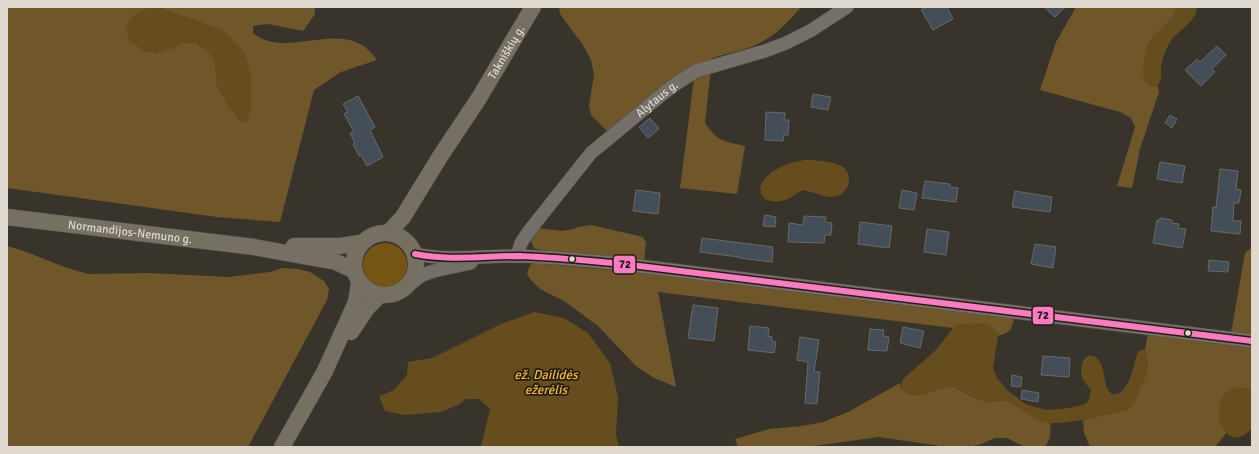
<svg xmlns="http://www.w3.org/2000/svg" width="1259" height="454" viewBox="0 0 1259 454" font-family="Signika,sans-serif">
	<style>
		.green { fill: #755513 }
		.forest { fill: #6f5729; fill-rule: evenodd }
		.water { fill: #664d1d }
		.building { fill: #444e58; stroke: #686968 }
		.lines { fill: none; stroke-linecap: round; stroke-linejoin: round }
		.minor-casing { stroke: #555149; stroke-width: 14 }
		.major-casing { stroke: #555149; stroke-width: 17 }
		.minor { stroke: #747069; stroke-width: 13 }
		.major { stroke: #767062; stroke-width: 16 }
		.bus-1-casing { stroke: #221d16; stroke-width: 9 }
		.bus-1 { stroke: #fe7ac1; stroke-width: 6 }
		.bus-dot { fill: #ded8cf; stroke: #221d16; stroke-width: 1.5 }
		.labels { text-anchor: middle; stroke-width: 3.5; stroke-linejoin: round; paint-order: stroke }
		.street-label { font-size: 12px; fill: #ded8cf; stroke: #221d16 }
		.water-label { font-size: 13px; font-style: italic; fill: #f9b729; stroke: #221d16 }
		.line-badge { stroke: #221d16; stroke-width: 1.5 }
		.pale-badge-label { font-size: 11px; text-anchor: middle; font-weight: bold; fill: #111 }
	</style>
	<rect width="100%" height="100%" fill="#38342c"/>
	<!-- green -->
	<circle class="green" cx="385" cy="265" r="22"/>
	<!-- forest -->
	<g class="forest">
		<path d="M7,7H315V14L303,31L268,24L253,26V33C281,56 321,31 353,41C356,43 361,44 364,46C369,50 373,55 377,60L341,72L314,90L280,222L217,217L7,188ZM160,8L221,30L231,38L229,107L217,85L215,60L206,49L196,43H183L157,53L143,50L128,38Z"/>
		<path d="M559,7H801C791,19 779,32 765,40C751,49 729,53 712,58L705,123C718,142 724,141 745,146L737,194L680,188L694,79L615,139L591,115L589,106L594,75L591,60L583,45L560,14Z"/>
		<path d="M1076,7H1177L1174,16L1150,41L1155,87L1158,86L1159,92L1140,149L1132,188L1117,186L1135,127L1131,118L1120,112L1040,90L1056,42Z"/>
		<path d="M591,225L643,237L646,243L644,262L535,249C528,239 531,237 537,228L562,231L569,230L579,227Z"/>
		<path d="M7,246L21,250L67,268L89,274L151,273L229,277L270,272L283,268L298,269L310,272L324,281L329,289L327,300L248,447H7Z"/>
		<path d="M1252,247V336L1231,333L1245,253Z"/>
		<path d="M534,263L662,275L1014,317C1012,330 1011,332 998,336L997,332L960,324L953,328L658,292L676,387L654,378L636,366L598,326L564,301L540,289L530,279L527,273L530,265Z"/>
		<path d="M1148,334L1252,347V392L1247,388L1220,422L1227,432L1215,447H1090L1084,433L1083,420L1129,409L1145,377L1148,368L1145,349Z"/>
		<path d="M900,383V387L909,394L918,395L949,386L954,387L975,398L986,402L1007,400L1039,420L1050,423C1051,433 1051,439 1045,447H1025L1007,438H995L979,445L965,447H947L879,437L806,447H738L735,439L769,429L802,426L823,422L848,412Z"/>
	</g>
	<!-- water -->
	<g class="water">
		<path d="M1177,7H1197C1196,21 1182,28 1173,38C1167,45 1162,58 1161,68C1161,74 1162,82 1157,86C1154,89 1149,86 1147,83C1143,78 1142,71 1143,66C1144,58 1145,50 1149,42C1156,29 1175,23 1177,7Z"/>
		<path d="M160,8L221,30L231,38L244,52L249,66L251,81V103L249,118L246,122H240L229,107L217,85L215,60L206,49L196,43H183L174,48L156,53L143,50L128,38L126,26L133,16L143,9Z"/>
		<path d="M805,160C815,160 836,161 844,168C855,178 847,197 832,197C823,197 813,192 804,190C801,191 799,192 796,194C786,201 776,204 765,199L761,194L760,187C766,171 789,162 805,160Z"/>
		<path d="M534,312L564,318L588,333L610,363L618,397L616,435L619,447H481L490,409L479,399H466L458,405L441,412L404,415L385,411L379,396L394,390L407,375L408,362L432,358L501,324Z"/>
		<path d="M981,323C989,325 996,327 998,336L993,368L997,378L1008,391L1027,405L1047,410L1070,408L1085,404L1089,400L1091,390C1088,385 1083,382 1082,377C1079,369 1083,351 1095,357C1108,363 1101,397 1116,394C1130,392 1134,362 1138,352L1145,349L1148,368L1145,377L1135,402L1129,409L1083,420L1060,423H1050L1039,420L1007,400L986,402L975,398L959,389L948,386C933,391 913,403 900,387L903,379L936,350L953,328L960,324Z"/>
		<path d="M1235,387L1247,388L1252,392C1252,403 1254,415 1252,426C1251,430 1248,433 1244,435C1221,449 1206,396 1235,387Z"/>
	</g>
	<!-- building -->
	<g class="building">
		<path d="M927,7H947L953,19L933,30L921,10Z"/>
		<path d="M1044,7H1065L1055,17Z"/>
		<path d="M1217,46L1226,55L1212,69L1215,72L1201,86L1185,70L1197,59L1200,62Z"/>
		<path d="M813,94L831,97L828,110L811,107Z"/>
		<path d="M358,96L375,127L370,130L383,157L367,166L361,155L359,156L353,144L355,143L350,133L354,132L344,114L348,112L343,104Z"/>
		<path d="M766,112L785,113L784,120H789L788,135H784L783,141L765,140Z"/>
		<path d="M1170,115L1177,119L1172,128L1165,123Z"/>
		<path d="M650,118L659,129L648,138L639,127Z"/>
		<path d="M1160,162L1185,166L1182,183L1157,179Z"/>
		<path d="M1220,169L1238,171L1236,189L1241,190L1239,203H1234L1233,221H1241L1240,234L1211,231L1213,207L1216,208Z"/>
		<path d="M925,181L950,184V187L958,188L956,202L922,198Z"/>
		<path d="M636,190L660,193L658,214L633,211Z"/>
		<path d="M902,190L917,193L914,210L899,208Z"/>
		<path d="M1015,191L1052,197L1050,212L1012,207Z"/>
		<path d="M765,215L776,217L775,227L763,226Z"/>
		<path d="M804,216L826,217L825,222L832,223L831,235H825L824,243L788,242L789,223L803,225Z"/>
		<path d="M1160,218L1172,220V223L1179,224L1178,228L1186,229L1182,248L1153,243L1157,220L1159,221Z"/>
		<path d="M860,222L892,226L889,248L858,244Z"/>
		<path d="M927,229L949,232L946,255L924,252Z"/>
		<path d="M702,238L773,247L772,262L739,258V257L700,252Z"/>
		<path d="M1035,244L1056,247L1053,268L1031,264Z"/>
		<path d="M1209,260L1229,262L1228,272L1208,271Z"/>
		<path d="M693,305L718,308L714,341L688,338Z"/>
		<path d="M750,326L769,328L768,336L772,337V341L776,342L774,353L748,350Z"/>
		<path d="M903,327L924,331L920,348L900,343Z"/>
		<path d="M870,329L884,330L883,336L889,337L887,351L868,350Z"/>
		<path d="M800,337L819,340L814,372H820L817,404L805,403L808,362L797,360Z"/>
		<path d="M1043,356L1070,358L1069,377L1041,375Z"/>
		<path d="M1012,375L1022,377L1021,387L1011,386Z"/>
		<path d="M1022,390L1039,393L1038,402L1021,399Z"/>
	</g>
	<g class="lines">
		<!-- minor casing -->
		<g class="minor-casing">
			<g id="minor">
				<path d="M415,254C449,261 485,256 519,256C554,257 589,261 623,264L1252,341"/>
				<path id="s1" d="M517,256L521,243L529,231L591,153L671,87L696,71L765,51L786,43L810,31L847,7"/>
				<path d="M409,285L422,275L434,271L471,263"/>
			</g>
		</g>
		<!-- major casing -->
		<g class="major-casing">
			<g id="major">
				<path id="s2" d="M7,217L254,247L336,262L353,270"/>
				<path id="s3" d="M389,232L403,217L441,155L479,98L533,7"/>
				<circle cx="385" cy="264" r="31"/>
				<path d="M294,246H340L360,243"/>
				<path d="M351,332L367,308L380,295"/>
				<path d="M282,447L325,371L356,302L359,283"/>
			</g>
		</g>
		<!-- minor -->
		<use href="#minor" class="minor"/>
		<!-- major -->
		<use href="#major" class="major"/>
		<!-- bus-1 casing -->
		<g class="bus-1-casing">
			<path id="bus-1" d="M415,254C449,261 485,256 519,256C554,257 589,261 623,264L1252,341"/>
		</g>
		<!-- bus-1 -->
		<use href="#bus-1" class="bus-1"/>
	</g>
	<!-- markers -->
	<g class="bus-dot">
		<circle cx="572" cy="259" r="3.5"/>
		<circle cx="1188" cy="333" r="3.5"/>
	</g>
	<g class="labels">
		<!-- street labels -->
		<g class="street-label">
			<text dy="4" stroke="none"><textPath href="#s3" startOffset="215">Takniškių g.</textPath></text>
			<text dy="4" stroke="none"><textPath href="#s1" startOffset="213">Alytaus g.</textPath></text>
			<text dy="4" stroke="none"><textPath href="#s2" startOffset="124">Normandijos-Nemuno g.</textPath></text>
		</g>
		<!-- water labels -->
		<g class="water-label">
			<text x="546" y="379">ež. Dailidės<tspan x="546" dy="15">ežerėlis</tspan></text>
		</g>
	</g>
	<g class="line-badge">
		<rect x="613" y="255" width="23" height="19" rx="4" fill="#fe7ac1"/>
		<rect x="1032" y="306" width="22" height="19" rx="4" fill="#fe7ac1"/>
	</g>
	<g class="pale-badge-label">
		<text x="625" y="268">72</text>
		<text x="1043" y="319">72</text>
	</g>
	<!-- border -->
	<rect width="1259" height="454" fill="none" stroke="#ded8cf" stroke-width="16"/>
</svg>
